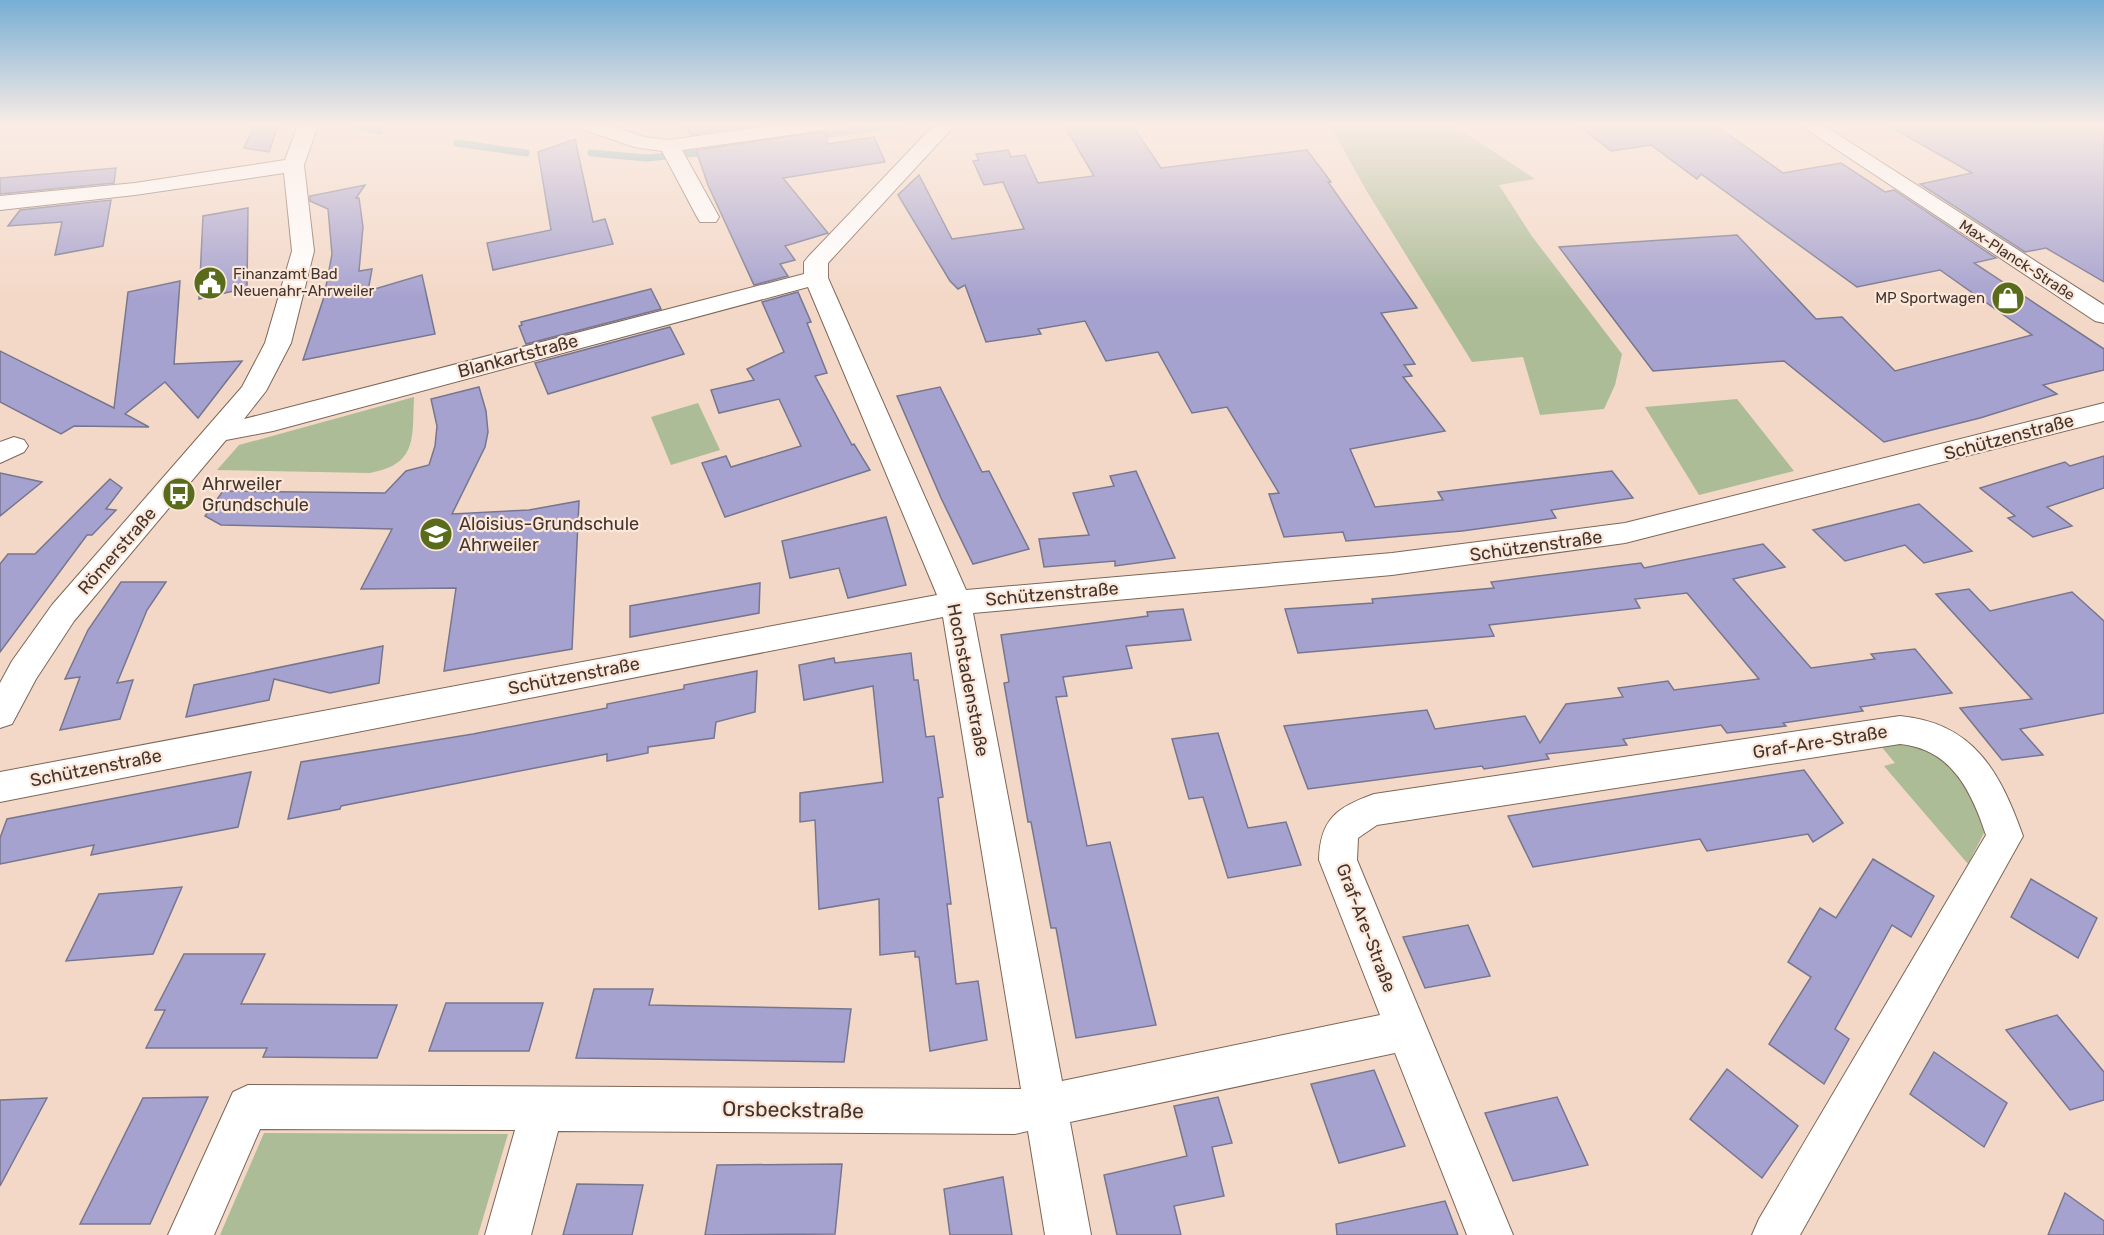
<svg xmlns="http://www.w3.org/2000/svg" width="2104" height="1235" viewBox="0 0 2104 1235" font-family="Rubik,sans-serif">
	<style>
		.green { fill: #acbc97 }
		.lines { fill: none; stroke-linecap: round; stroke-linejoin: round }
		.stream { stroke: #6da6b7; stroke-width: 7 }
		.building { fill: #a6a2cf; stroke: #77768f; stroke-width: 1.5 }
		.minor-casing { stroke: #7e6657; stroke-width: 2 }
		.minor { fill: #fff; fill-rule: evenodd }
		.labels { text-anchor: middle; stroke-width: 4.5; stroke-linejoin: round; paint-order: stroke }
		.far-street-label { font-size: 15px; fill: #41362f; stroke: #fde7d9 }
		.far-poi-label { font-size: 15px; fill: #41362f; stroke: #fde7d9; text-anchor: start }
		.street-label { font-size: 18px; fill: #41362f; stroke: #fde7d9 }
		.poi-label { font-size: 18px; fill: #41362f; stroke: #fde7d9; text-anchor: start }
		.near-street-label { font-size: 21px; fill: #41362f; stroke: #fde7d9 }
	</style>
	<rect width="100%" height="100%" fill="#f3d8c7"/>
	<!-- green -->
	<g class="green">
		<path d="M1330,125H1453L1535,179L1499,185L1531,235L1622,354L1615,385L1604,409L1540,415L1523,357L1472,362L1366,190Z"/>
		<path d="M414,397C412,438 418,464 370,473L217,470L239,445Z"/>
		<path d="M1737,399L1794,471L1699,495L1645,407Z"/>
		<path d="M698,403L720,450L671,465L651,417Z"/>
		<path d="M1916,740L1949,758L1989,823L1968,864L1884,766L1895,763L1880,745Z"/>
		<path d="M264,1133L508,1134L478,1235H220Z"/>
	</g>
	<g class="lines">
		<!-- stream -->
		<g class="stream">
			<path d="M355,125L380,131"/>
			<path d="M816,136L895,125"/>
			<path d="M457,143L526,153"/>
			<path d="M591,153L646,158L707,152"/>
		</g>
	</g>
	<!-- building -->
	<g class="building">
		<path d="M254,125H278L269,152L244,148Z"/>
		<path d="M687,125H763L690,135Z"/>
		<path d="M1064,125H1132L1161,168L1307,150L1331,182H1328L1417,308L1381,313L1415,364L1404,365L1412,376L1403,377L1445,431L1350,449L1375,507L1443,500L1438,492L1612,471L1633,498L1551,510L1556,518L1462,531L1346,541L1343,532L1284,537L1269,494L1279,493L1227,407L1192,413L1158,352L1106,361L1085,321L1038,329L1041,334L986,342L965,285L958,289L950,281L898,195L919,175L952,239L1024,229L1003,182L984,185L973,161L979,160L976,154L1008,150L1011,157L1025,155L1038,183L1094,176Z"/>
		<path d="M1578,125H1715L1783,173L1841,163L1885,192L1894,190L1996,258L1974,263L2104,349V370L2043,385L2057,394L1980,418L1884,442L1784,361L1653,371L1559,247L1737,235L1816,319L1842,317L1895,371L2032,335L1940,270L1857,287L1701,174L1697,179L1651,145L1611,151Z"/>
		<path d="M1887,125H2104V282L2046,248L2025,252L1920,184L1972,173Z"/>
		<path d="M826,131L827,144L874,137L885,162L783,178L828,233L785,246L795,260L780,264L788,276L754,285L708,185L696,150Z"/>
		<path d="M575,139L593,222L605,219L613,244L493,270L487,243L551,230L538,152Z"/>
		<path d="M116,168L114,183L0,194V178Z"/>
		<path d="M365,185L356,198H359L363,227L359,271L372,269L368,291L422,275L435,334L303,360L324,297L332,254L328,209L310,201V196Z"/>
		<path d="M111,200L103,246L55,255L62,222L8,226L20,210Z"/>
		<path d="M248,208L247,288L199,299L203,216Z"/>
		<path d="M180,281L174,364L242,361L198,418L165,382L125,414L149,427L74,426L61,434L0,402V351L114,408L128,292Z"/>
		<path d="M651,289L661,309L526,344L519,326L522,325L521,322Z"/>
		<path d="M798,292L811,322L807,323L827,373L815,376L852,445L854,444L870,470L725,517L702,463L726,456L731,467L801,446L779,399L719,413L711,390L754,380L747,369L784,352L762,302Z"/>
		<path d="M670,327L684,354L548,394L535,363Z"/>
		<path d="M479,387L486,411L488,432L485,447L452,514L529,510L579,501L572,649L444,671L456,588L361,589L392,529L221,525L205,516L223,491L385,493L406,471L429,465L435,446L437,426L431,399Z"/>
		<path d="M940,387L982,472L989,471L1029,549L973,564L941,498L897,396Z"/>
		<path d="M2104,456V488L2047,507L2072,526L2033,537L2008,518L2015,516L1980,488L2065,462L2070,466Z"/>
		<path d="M1136,471L1175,558L1115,566V561L1044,567L1039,539L1089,535L1073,493L1114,486L1110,476Z"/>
		<path d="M0,473L42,482L0,516Z"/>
		<path d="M110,479L122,488L106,509L116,510L92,535H87L0,652V564L8,554H35Z"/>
		<path d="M1919,504L1972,551L1924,563L1905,545L1845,561L1813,530Z"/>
		<path d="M886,517L906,585L848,598L839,568L790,578L782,541Z"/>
		<path d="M1763,544L1785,567L1733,579L1811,668L1875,659L1871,654L1915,649L1952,693L1860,707L1863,711L1783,723L1786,726L1727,733L1721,725L1623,739L1627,745L1546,754L1549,759L1484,769L1482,766L1308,789L1284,726L1427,710L1435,729L1525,716L1540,743L1566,704L1623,697L1618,688L1668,681L1674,690L1759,679L1687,593L1635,599L1640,608L1489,625L1494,636L1298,653L1285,609L1373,603L1372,599L1494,588L1491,582L1641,563L1644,568Z"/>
		<path d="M121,582H166L147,610L117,683L133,680L120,719L60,730L80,677L65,679L88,630Z"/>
		<path d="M760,583L759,613L630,637V606Z"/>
		<path d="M1969,589L1990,611L2072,592L2104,621V713L2020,729L2043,755L2002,760L1960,708L2032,699L1936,594Z"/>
		<path d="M1183,609L1191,640L1126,646L1132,668L1063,677L1067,696L1056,697L1087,846L1110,842L1156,1025L1076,1038L1056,928H1051L1031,822H1028L1004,683L1009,682L1001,635L1148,616L1147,612Z"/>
		<path d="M383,646L379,683L330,693L274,679L269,700L186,717L194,685Z"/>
		<path d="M911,653L914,680H918L926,737L934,736L943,797L938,798L951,904H947L956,984L978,981L987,1040L930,1051L919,957H915V951L880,955L879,899L819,909L815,820L800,822V793L883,782L873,686L804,700L799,665L834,658L835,663Z"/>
		<path d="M757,671L755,712L716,722L714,738L648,747V753L607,761V754L341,806L340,809L288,819L301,762L473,734L607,708V704L684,689V685Z"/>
		<path d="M1218,733L1248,828L1286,822L1301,865L1228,878L1203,797L1189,799L1172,739Z"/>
		<path d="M1804,770L1843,823L1813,842L1808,834L1707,851L1700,839L1533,867L1508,816Z"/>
		<path d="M251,772L238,827L91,855L94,845L0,864V838L7,819Z"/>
		<path d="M1873,859L1934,896L1911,937L1892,925L1835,1029L1849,1039L1824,1084L1769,1044L1811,977L1788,962L1820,908L1836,918Z"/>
		<path d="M2031,879L2097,918L2078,958L2011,917Z"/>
		<path d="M182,887L153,954L66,961L99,894Z"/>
		<path d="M1468,925L1490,976L1425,988L1403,937Z"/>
		<path d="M184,954H265L241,1004L397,1005L377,1058L263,1057L267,1048H146L165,1010H155Z"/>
		<path d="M594,989H653L649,1005L851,1009L844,1062L576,1058Z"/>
		<path d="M446,1003H543L529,1051H429Z"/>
		<path d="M2057,1015L2104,1072V1100L2070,1110L2006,1030Z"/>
		<path d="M1934,1052L2007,1103L1984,1147L1910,1094Z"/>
		<path d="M1727,1069L1798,1126L1762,1178L1690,1119Z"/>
		<path d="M1374,1070L1405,1146L1339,1163L1311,1084Z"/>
		<path d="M208,1097L150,1224H80L143,1098Z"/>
		<path d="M1218,1097L1232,1143L1212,1147L1224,1196L1174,1206L1181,1235H1117L1104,1175L1187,1156L1174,1106Z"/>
		<path d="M1557,1097L1588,1165L1513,1181L1485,1113Z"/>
		<path d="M47,1098L0,1186V1100Z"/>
		<path d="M842,1164L835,1234L705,1235L717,1165Z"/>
		<path d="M1003,1177L1012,1235H950L944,1189Z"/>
		<path d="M577,1184L643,1185L632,1235H563Z"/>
		<path d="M2065,1193L2104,1221V1235H2048Z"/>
		<path d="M1445,1201L1458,1235H1337L1336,1224Z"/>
	</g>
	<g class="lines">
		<!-- minor casing -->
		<g class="minor-casing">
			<g id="minor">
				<path d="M298,125H318L304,165L314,251L291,343L266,391L244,419L804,274V262L808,257L934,125H955L828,263V278L966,590L1392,553L1625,523L2104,403V421L1625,543L1392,575L973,613L1062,1081L1380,1015L1319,860C1320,818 1338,807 1374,794L1900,716C1974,723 2000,772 2023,836L1800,1235H1752L1759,1219L1986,835C1971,790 1951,749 1900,744L1377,825L1358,838L1357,860L1513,1235H1467L1395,1053L1070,1122L1091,1235H1045L1028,1131L1015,1134L558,1131L531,1235H485L515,1130L260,1129L214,1235H168L233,1092L248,1085L1021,1089L943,617L0,802V772L937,595L808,287L273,431L226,440L74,621L36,679L12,724L0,728V683L12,661L52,605L242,387L265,343L292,251L284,173L135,195L0,210V196L135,183L285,160Z"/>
				<path d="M579,125H608L644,137L669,140L777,125H828L825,129L818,131L682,150L719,217L716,222H700L697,217L662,151L634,147L582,129Z"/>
				<path d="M1800,125H1823L2104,305V323L2095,321Z"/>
				<path d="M14,437L24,440L28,446L24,452L0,463V442Z"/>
			</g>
		</g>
		<!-- minor -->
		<use href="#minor" class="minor"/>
	</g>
	<!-- sky -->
	<linearGradient id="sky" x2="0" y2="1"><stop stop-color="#77aed4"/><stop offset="0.42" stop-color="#faede6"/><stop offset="1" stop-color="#faede6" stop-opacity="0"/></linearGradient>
	<rect width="2104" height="298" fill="url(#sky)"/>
	<!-- icons -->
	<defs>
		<g id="civic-disc" transform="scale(1.725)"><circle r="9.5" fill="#586c1b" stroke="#fde7d9"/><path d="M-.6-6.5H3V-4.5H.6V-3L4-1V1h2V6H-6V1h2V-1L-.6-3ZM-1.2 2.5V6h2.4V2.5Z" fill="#fff"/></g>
		<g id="shop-disc" transform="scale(1.725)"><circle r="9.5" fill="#586c1b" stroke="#fde7d9"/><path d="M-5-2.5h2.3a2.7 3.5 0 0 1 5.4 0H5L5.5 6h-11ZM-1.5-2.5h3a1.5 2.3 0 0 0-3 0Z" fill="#fff"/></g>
		<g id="bus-disc" transform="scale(1.725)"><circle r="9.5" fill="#586c1b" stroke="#fde7d9"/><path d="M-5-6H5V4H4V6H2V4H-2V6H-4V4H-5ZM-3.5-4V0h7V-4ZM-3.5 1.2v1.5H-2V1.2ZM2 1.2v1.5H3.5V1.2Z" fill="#fff"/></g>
		<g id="school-disc" transform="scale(1.725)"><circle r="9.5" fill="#586c1b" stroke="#fde7d9"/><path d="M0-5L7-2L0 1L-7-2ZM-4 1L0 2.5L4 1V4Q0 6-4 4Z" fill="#fff"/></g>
	</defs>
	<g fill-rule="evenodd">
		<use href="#civic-disc" x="210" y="283"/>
		<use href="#shop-disc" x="2008" y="298"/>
		<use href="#bus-disc" x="179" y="494"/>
		<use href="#school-disc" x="436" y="534"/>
	</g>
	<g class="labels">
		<!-- far-street labels -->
		<g class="far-street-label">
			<text transform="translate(2017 260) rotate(33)" y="5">Max-Planck-Straße</text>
		</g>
		<!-- far-poi labels -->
		<g class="far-poi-label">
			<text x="233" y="279">Finanzamt Bad<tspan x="233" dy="17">Neuenahr-Ahrweiler</tspan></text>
			<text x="1985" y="303" text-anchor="end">MP Sportwagen</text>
		</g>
		<!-- street labels -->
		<g class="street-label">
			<text transform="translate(518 356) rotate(-15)" y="6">Blankartstraße</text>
			<text transform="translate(2009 437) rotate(-15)" y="6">Schützenstraße</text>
			<text transform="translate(1536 546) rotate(-8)" y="6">Schützenstraße</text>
			<text transform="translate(117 551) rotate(-49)" y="6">Römerstraße</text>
			<text transform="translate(1052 594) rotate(-5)" y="6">Schützenstraße</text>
			<text transform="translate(574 676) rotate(-11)" y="6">Schützenstraße</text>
			<text transform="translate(968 680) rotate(79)" y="6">Hochstadenstraße</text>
			<text transform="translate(1820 742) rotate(-9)" y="6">Graf-Are-Straße</text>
			<text transform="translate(96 768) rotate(-11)" y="6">Schützenstraße</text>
			<text transform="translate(1366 928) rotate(69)" y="6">Graf-Are-Straße</text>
		</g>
		<!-- poi labels -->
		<g class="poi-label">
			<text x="202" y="490">Ahrweiler<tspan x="202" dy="21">Grundschule</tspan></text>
			<text x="459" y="530">Aloisius-Grundschule<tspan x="459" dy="21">Ahrweiler</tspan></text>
		</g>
		<!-- near-street labels -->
		<g class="near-street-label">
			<text transform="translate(793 1110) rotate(1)" y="7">Orsbeckstraße</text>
		</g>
	</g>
</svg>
